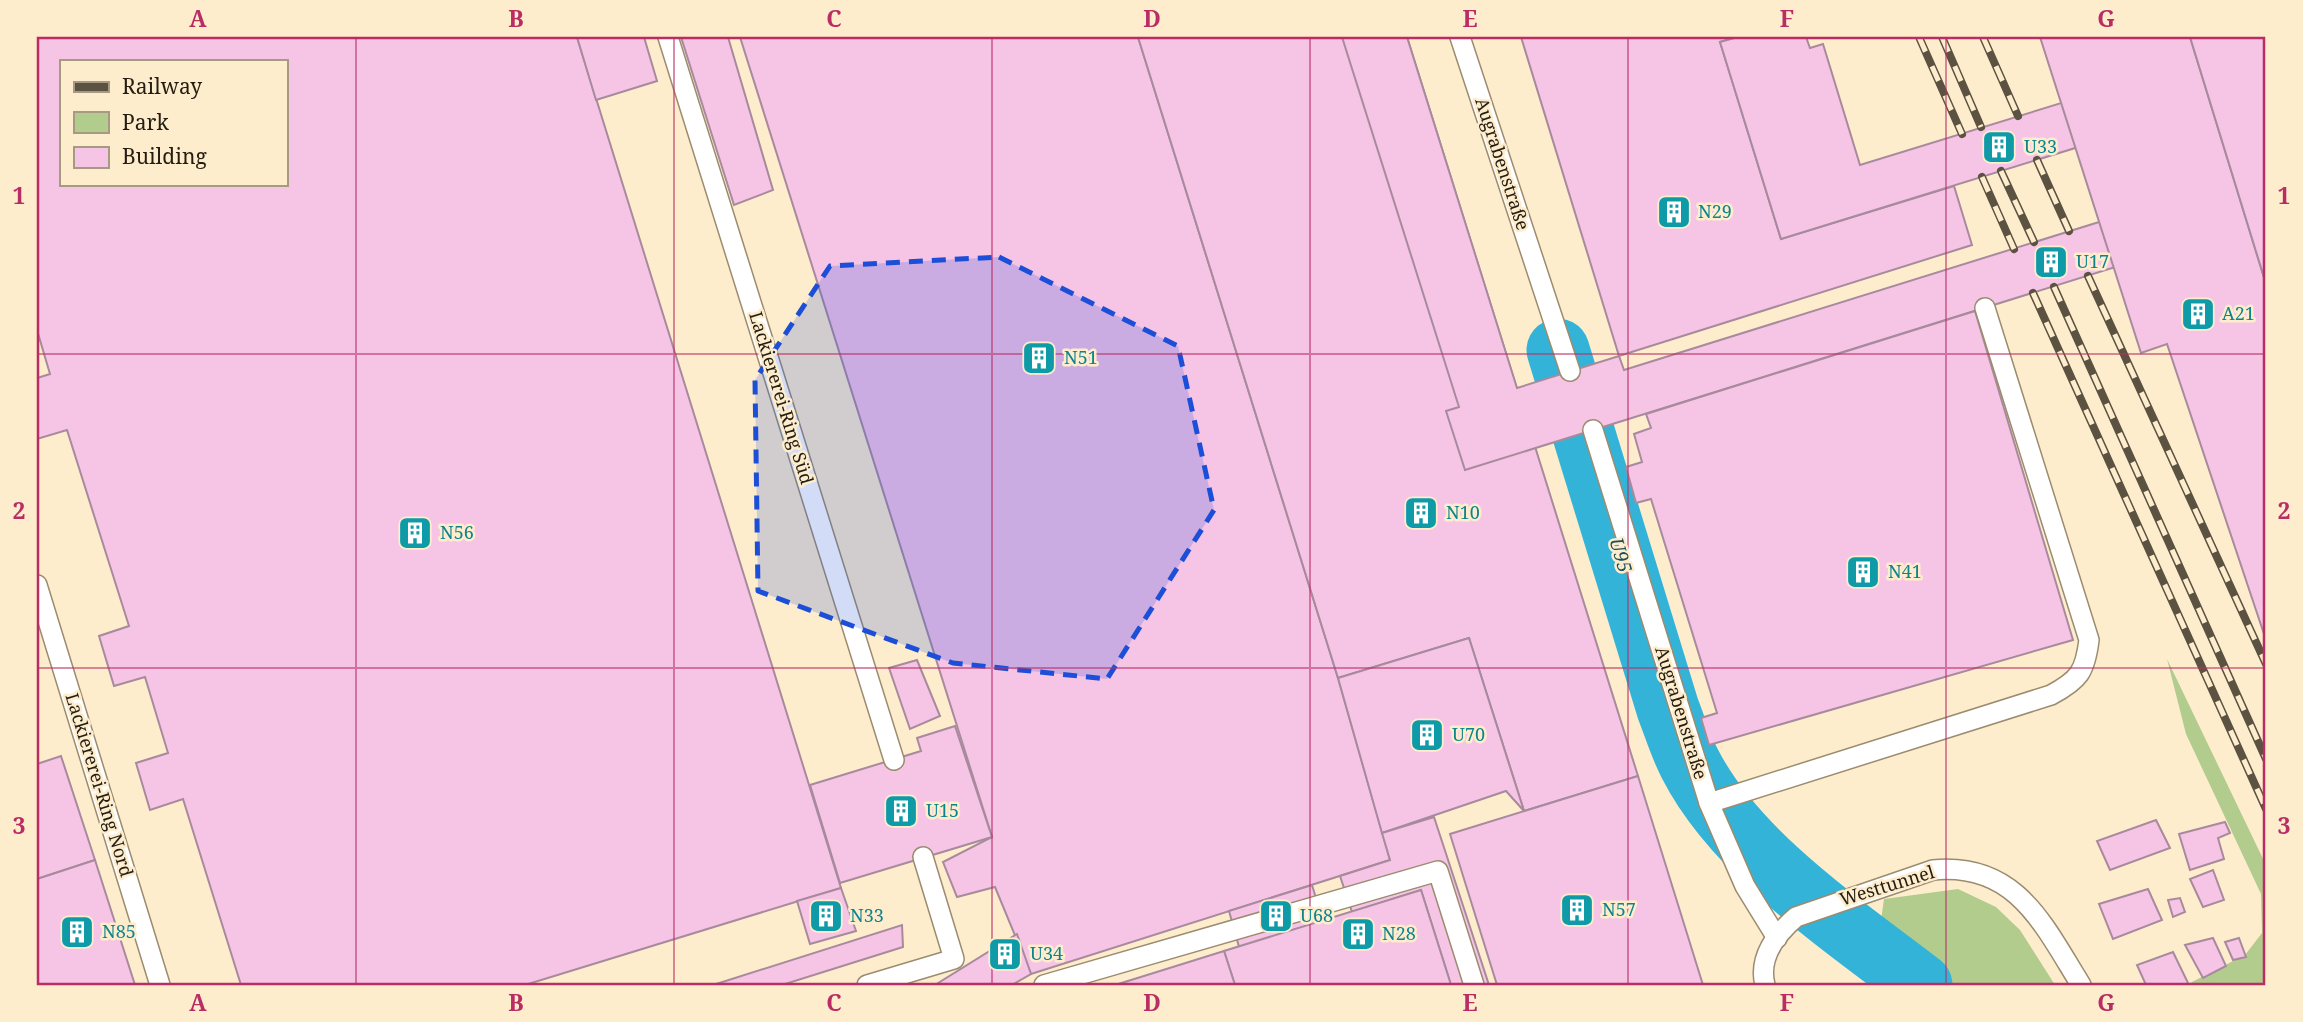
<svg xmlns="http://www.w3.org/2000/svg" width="2303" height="1022" viewBox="0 0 2303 1022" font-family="'Noto Serif',serif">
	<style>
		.green { fill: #b2cc8e }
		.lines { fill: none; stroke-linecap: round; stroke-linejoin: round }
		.stream { stroke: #34b3d8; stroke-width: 10 }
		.river { stroke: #34b3d8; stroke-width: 63 }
		.building { fill: #f6c4e5; stroke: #a88a9d; stroke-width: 2; fill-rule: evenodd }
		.lane-casing { stroke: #9c8c6f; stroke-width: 22 }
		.lane { stroke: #fff; stroke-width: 19 }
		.rail-casing { stroke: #5b5241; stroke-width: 8 }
		.rail { stroke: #feedcd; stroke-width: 5; stroke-dasharray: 16; stroke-linecap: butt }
		.marked { fill: #1d4ed8; fill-opacity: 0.2; stroke: #1d4ed8; stroke-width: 5; stroke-dasharray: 14 9; stroke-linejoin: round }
		.grid { fill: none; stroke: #b92d64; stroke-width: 2; stroke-opacity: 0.55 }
		.labels { text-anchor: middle; stroke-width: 5; stroke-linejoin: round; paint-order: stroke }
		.culture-label { font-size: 18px; fill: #0d838f; stroke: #feedcd; text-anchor: start }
		.street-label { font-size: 18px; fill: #241d12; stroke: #feedcd }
		.water-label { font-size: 19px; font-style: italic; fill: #1c4f5e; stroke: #feedcd }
		.neatline { fill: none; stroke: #b92d64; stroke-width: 2.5 }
		.grid-label { font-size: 23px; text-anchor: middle; font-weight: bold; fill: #b92d64 }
	</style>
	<rect width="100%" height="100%" fill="#feedcd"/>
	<!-- green -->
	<g class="green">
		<path d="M2167,659L2266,865V985H2186L2245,955L2262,933L2261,894L2186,734Z"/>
		<path d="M1958,889L1996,907L2020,930L2055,985H1872L1884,899Z"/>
	</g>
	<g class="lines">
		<!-- stream -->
		<path class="stream" d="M1861,939L1924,985"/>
		<!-- river -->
		<path class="river" d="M1558,350L1668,709C1675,727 1681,747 1690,764C1736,854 1843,925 1921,985"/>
	</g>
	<!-- building -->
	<g class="building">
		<path d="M37,37H577L841,888L525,985H241L183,799L150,810L136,763L168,753L145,677L114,686L99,636L129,626L67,430L37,439V378L50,374L37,330ZM61,61H285V184H61Z"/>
		<path d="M577,37H644L657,81L596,100Z"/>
		<path d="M681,37H728L773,190L734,205Z"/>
		<path d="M740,37H1138L1338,678L1390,860L1031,974L995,887L957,897L943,862L992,837Z"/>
		<path d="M1138,37H1407L1638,776L1524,811L1469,638L1338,678Z"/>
		<path d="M1342,37H1407L1517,388L1619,356L1624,370L2266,170V220L1465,470L1446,411L1459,407Z"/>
		<path d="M1521,37H1738L1720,42L1781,239L1954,186L1972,245L1619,356Z"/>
		<path d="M1738,37H1806L1810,48L1823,44L1860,165L2266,40V89L1781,239L1720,42Z"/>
		<path d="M2040,37H2190L2266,284V640L2167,344L2141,353Z"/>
		<path d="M2190,37H2266V284Z"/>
		<path d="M1975,311L2073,640L1709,745L1701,718L1717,713L1651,499L1636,503L1626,467L1642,462L1634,434L1651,428L1646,414Z"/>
		<path d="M1469,638L1524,811L1506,791L1382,833L1338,678Z"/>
		<path d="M917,660L940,716L910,729L889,668Z"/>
		<path d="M955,726L992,837L840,883L810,785L921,751L917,738Z"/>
		<path d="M61,756L95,860L37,879V764Z"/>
		<path d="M1638,776L1703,985H1497L1450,834Z"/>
		<path d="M1434,817L1489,985H1451L1421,890L1352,912L1340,876L1390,860L1382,833Z"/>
		<path d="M2156,820L2170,848L2110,870L2097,841Z"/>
		<path d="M2225,822L2230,833L2218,838L2224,859L2190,870L2179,834Z"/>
		<path d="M95,860L135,985H37V879Z"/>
		<path d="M2213,870L2224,900L2203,907L2190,879Z"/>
		<path d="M1312,885L1323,921L1239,947L1229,911Z"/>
		<path d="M841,888L856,931L810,944L797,901Z"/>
		<path d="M2148,889L2162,920L2113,939L2099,904Z"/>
		<path d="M1421,890L1451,985H1235L1224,951Z"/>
		<path d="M2180,898L2185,912L2173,917L2168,900Z"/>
		<path d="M902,925L903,947L782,985H713Z"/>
		<path d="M1017,934L1031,974L1012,985H935Z"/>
		<path d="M2213,938L2226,966L2203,978L2185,945Z"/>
		<path d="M2239,938L2246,957L2233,960L2225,942Z"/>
		<path d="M1224,951L1235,985H1115Z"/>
		<path d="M2173,952L2189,985H2146L2137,965Z"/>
	</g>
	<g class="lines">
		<!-- lane casing -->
		<g class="lane-casing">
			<g id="lane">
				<path d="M668,37L894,760"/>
				<path d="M1460,37L1570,371"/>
				<path d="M1593,430L1709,803L1745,886L1777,938"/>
				<path d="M37,585L160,985"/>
				<path d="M1709,803L2051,695C2079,680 2085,672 2089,640L1985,308"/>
				<path d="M867,985L954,959L923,857"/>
				<path d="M1044,985L1438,871L1474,985"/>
				<path d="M1765,985C1758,958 1776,934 1796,917L1933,870C2016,862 2043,924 2081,985"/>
			</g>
		</g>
		<!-- lane -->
		<use href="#lane" class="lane"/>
		<!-- rail casing -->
		<g class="rail-casing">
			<g id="rail">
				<path d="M1919,37L1962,134"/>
				<path d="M1942,37L1981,127"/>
				<path d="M1983,37L2018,116"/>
				<path d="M2037,160L2069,231"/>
				<path d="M2001,171L2034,242"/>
				<path d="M1982,177L2014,249"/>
				<path d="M2088,276L2266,664"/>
				<path d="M2054,287L2266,759"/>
				<path d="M2033,293L2266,809"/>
			</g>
		</g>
		<!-- rail -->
		<use href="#rail" class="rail"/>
	</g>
	<!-- marked area -->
	<path class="marked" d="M999,257L1178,346L1214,510L1107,679L953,663L758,591L755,380L830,266Z"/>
	<!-- grid -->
	<path class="grid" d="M356,37V985M674,37V985M992,37V985M1310,37V985M1628,37V985M1946,37V985M37,354H2266M37,668H2266"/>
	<!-- icons -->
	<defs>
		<g id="building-square" transform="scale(1.75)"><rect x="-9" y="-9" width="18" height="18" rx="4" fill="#0f9aa8" stroke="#feedcd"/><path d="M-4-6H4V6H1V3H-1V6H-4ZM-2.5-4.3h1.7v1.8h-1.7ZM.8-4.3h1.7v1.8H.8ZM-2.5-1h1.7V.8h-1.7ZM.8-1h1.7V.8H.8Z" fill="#fff"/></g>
	</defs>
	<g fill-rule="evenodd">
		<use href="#building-square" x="1999" y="147"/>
		<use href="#building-square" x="1674" y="212"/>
		<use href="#building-square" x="2051" y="262"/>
		<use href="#building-square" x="2198" y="314"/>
		<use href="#building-square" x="1039" y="358"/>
		<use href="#building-square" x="1421" y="513"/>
		<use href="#building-square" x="415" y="533"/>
		<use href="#building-square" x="1863" y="572"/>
		<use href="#building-square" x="1427" y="735"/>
		<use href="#building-square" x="901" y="811"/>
		<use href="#building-square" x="1577" y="910"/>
		<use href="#building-square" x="826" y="916"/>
		<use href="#building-square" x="1276" y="916"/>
		<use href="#building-square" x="77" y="932"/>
		<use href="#building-square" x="1358" y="934"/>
		<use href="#building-square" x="1005" y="954"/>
	</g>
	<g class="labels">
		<!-- culture labels -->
		<g class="culture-label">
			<text x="2024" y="153">U33</text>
			<text x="1698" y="218">N29</text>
			<text x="2076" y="268">U17</text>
			<text x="2222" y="320">A21</text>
			<text x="1064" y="364">N51</text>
			<text x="1446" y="519">N10</text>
			<text x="440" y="539">N56</text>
			<text x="1888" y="578">N41</text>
			<text x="1452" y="741">U70</text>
			<text x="926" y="817">U15</text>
			<text x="1602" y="916">N57</text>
			<text x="850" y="922">N33</text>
			<text x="1300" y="922">U68</text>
			<text x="102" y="938">N85</text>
			<text x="1382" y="940">N28</text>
			<text x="1030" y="960">U34</text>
		</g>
		<!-- street labels -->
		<g class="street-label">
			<text transform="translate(1502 164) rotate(72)" y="6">Augrabenstraße</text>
			<text transform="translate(781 398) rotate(73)" y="6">Lackiererei-Ring Süd</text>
			<text transform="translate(1681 713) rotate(73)" y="6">Augrabenstraße</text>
			<text transform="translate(99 785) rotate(73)" y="6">Lackiererei-Ring Nord</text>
			<text transform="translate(1887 886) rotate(-17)" y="6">Westtunnel</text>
		</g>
		<!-- water labels -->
		<g class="water-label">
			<text transform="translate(1621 555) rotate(73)" y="7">U95</text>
		</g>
	</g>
	<!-- border -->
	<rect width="2303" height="1022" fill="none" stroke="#feedcd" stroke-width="77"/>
	<!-- legend -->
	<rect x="60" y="60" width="228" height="126" fill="#feedcd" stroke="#a79a82" stroke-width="2"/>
	<rect x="74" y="82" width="35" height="10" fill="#5b5241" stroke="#a79a82" stroke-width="2"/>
	<text x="122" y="94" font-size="21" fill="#241d12">Railway</text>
	<rect x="74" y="112" width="35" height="21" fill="#b2cc8e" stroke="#a79a82" stroke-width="2"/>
	<text x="122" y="130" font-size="21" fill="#241d12">Park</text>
	<rect x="74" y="147" width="35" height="21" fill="#f6c4e5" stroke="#a79a82" stroke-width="2"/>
	<text x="122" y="164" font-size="21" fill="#241d12">Building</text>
	<rect x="38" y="38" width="2226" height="946" class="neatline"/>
	<g class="grid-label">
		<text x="198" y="27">A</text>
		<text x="516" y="27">B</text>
		<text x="834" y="27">C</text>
		<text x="1152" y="27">D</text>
		<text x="1470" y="27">E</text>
		<text x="1787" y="27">F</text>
		<text x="2106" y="27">G</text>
		<text x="19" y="204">1</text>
		<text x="2284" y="204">1</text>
		<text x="19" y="519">2</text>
		<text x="2284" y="519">2</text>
		<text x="19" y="834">3</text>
		<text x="2284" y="834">3</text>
		<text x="198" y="1011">A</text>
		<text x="516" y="1011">B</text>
		<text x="834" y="1011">C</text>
		<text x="1152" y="1011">D</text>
		<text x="1470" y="1011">E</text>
		<text x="1787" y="1011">F</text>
		<text x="2106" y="1011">G</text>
	</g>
</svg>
